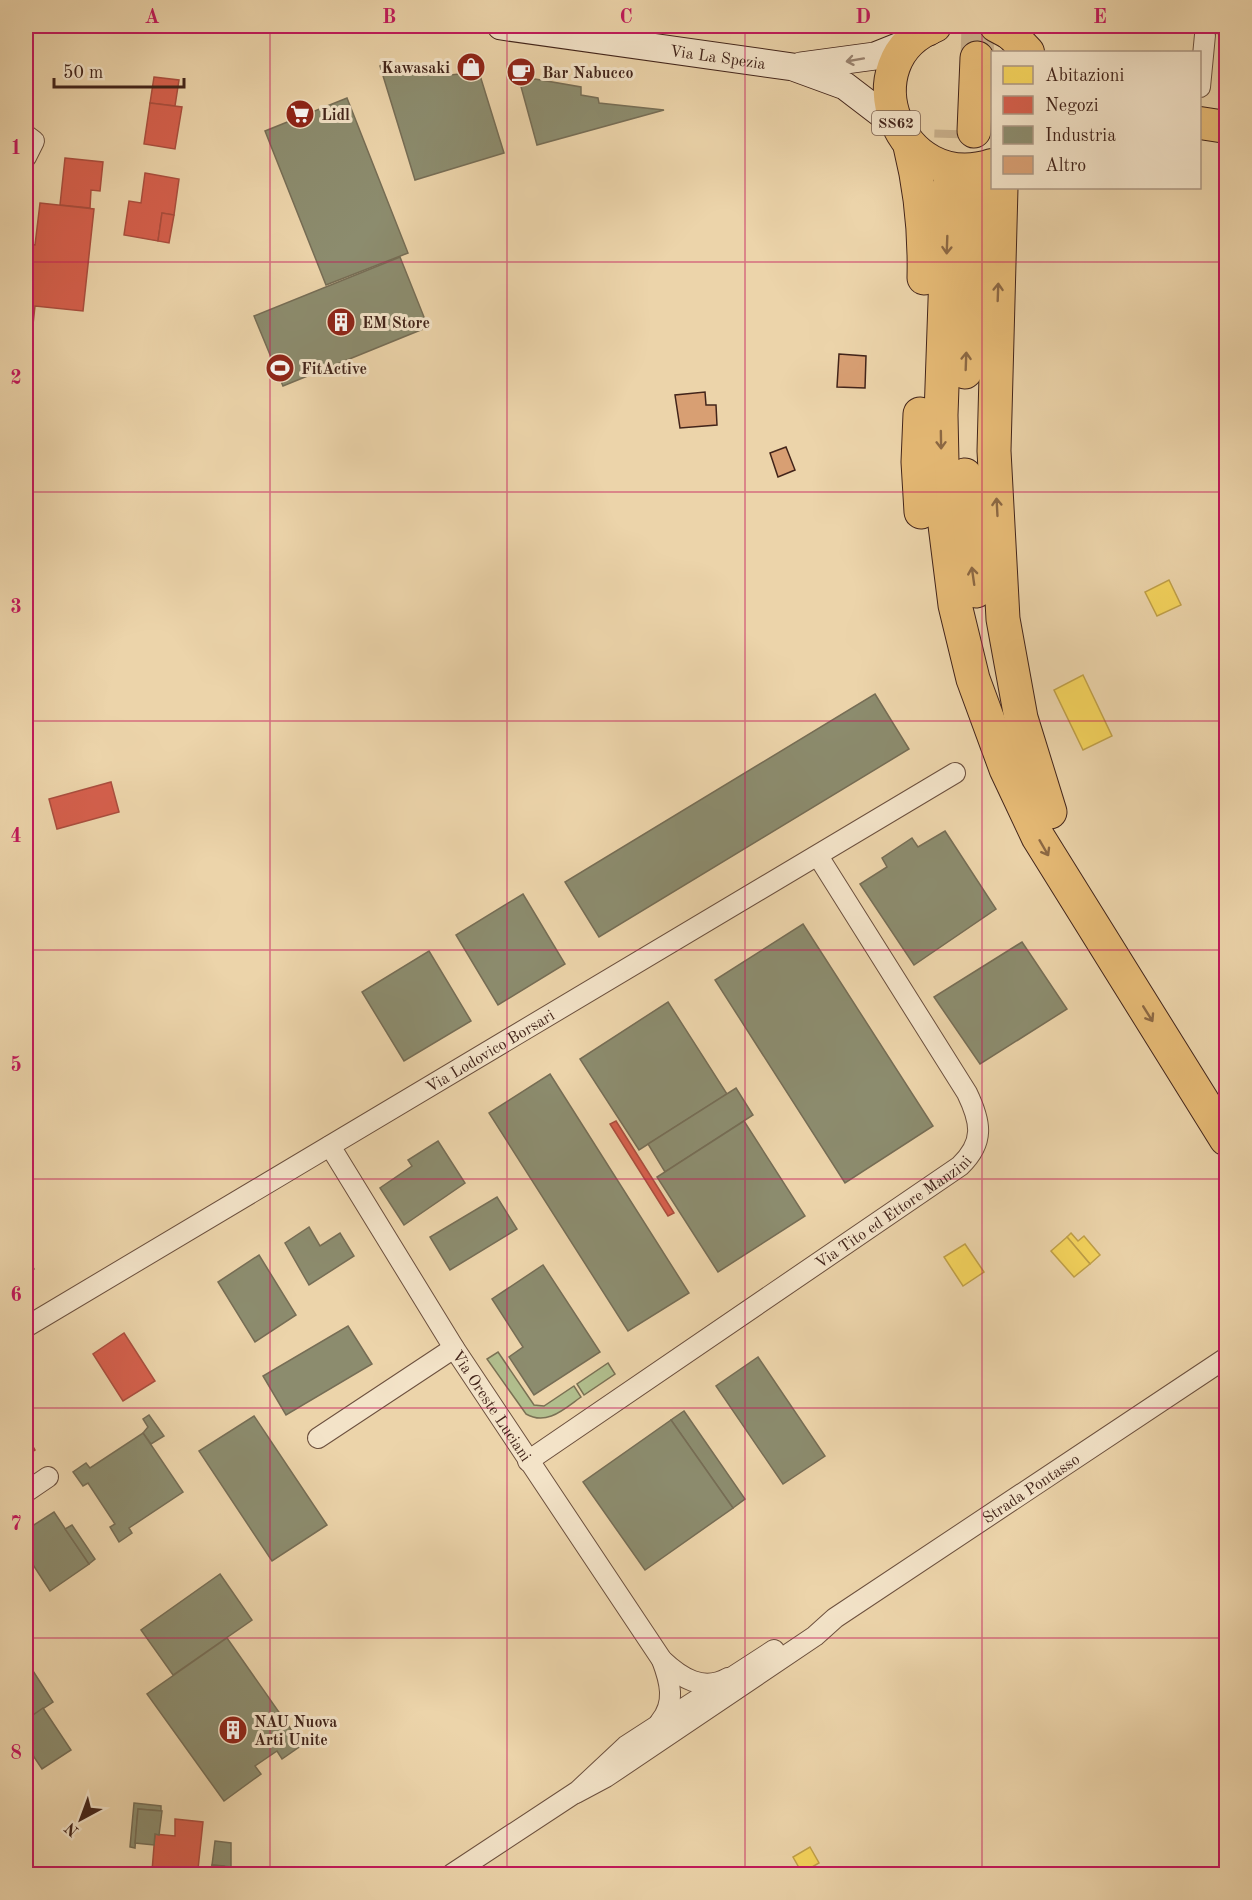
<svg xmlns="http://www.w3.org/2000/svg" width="1252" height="1900" viewBox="0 0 1252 1900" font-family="'Old Standard TT',serif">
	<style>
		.green { fill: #b1be8d; stroke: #7a7154; stroke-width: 1.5 }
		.homes { fill: #f6d55c; stroke: #c0a048; stroke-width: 1.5 }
		.shops { fill: #d6604d; stroke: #aa4e3e; stroke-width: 1.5 }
		.industry { fill: #8c8c6e; stroke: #766d55; stroke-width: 1.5 }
		.building { fill: #d89f73; stroke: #42241a; stroke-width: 1.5 }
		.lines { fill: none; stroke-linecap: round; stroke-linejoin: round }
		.highway-tunnel { stroke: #cab18d; stroke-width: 33; stroke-dasharray: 33 16; stroke-linecap: butt }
		.street-casing { stroke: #6c503e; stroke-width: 22 }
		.secondary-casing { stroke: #42241a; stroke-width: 29 }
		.primary-casing { stroke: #42241a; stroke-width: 34 }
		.highway-casing { stroke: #42241a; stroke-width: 35 }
		.street { stroke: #f3e3c8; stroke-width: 20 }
		.secondary { stroke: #f3e3c8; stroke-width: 27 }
		.primary { stroke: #e6ba75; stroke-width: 32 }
		.highway { stroke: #e6ba75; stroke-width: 33 }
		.oneway { stroke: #9a8471 }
		.oneway2 { stroke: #8c6843 }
		.grid { fill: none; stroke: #c2185b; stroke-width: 1.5; stroke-opacity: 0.55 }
		.labels { text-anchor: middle; stroke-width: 6; stroke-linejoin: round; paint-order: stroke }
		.shield { fill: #f3e3c8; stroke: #775d4e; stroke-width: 1.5 }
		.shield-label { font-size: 15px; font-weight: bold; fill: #42241a }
		.street-label { font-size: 16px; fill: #42241a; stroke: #f3e3c8 }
		.poi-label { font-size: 16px; font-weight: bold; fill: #42241a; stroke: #f3e3c8; text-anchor: start }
		.neatline { fill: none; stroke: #c2185b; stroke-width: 2 }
		.grid-label { font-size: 20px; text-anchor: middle; font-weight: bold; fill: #c2185b }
	</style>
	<rect width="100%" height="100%" fill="#ecd4aa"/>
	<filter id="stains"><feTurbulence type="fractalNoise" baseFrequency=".00333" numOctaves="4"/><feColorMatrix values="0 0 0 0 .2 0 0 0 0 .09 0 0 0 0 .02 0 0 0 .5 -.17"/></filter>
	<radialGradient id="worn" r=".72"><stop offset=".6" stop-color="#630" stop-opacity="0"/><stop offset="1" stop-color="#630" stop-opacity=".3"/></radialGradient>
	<!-- green -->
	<g class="green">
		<path d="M498,1352L534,1405L544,1406L574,1386L581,1397C564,1409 547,1426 526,1414L487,1359Z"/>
		<path d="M608,1363L615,1374L584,1395L577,1384Z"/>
	</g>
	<!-- homes -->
	<g class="homes">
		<path d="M1169,580L1181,605L1157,616L1145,592Z"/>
		<path d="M1083,675L1112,736L1083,750L1054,690Z"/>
		<path d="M1071,1233L1078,1241L1084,1236L1100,1255L1090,1264L1067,1237Z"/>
		<path d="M1067,1237L1090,1264L1074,1277L1051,1251Z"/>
		<path d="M965,1244L984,1272L963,1286L944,1257Z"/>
		<path d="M810,1847L819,1863L802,1873L793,1857Z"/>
	</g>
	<!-- shops -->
	<g class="shops">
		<path d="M1185,26H1201L1200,31L1184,29Z"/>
		<path d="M1201,26H1223L1221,34L1200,31Z"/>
		<path d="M1223,26H1226V44L1220,43Z"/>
		<path d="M154,77L179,80L175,106L150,103Z"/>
		<path d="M150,103L182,107L175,149L144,144Z"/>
		<path d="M65,158L103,162L100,191L91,190L90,208L60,205Z"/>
		<path d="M145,173L179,179L174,215L162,213L158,241L124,235L129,201L141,203Z"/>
		<path d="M40,203L94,209L83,311L35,306L32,334L26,333V244L35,245Z"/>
		<path d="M162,213L174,215L169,243L158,241Z"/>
		<path d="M111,782L119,812L57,829L49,799Z"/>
		<path d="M616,1121L674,1213L668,1216L610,1124Z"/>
		<path d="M124,1333L155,1381L123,1401L93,1354Z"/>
		<path d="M26,1435L35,1450L26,1456Z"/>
		<path d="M175,1819L203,1822L198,1869L177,1867L176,1874L152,1871L155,1834L175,1836Z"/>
	</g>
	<!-- industry -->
	<g class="industry">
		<path d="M391,62L393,68L416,67L419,73L447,68L450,75L479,72L504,153L415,180L380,66Z"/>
		<path d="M535,79L581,87V95L598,98L599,103L664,110L537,145L520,83Z"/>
		<path d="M347,98L408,253L326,285L265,131Z"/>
		<path d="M400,257L428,327L283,386L254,316Z"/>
		<path d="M875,694L909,749L599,937L565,882Z"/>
		<path d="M945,831L996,909L914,965L860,884L887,867L882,858L912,838L918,847Z"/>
		<path d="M523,894L565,964L498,1005L456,935Z"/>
		<path d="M803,924L933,1126L845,1183L715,980Z"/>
		<path d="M1022,942L1067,1009L980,1064L934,997Z"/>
		<path d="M429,951L471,1021L404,1061L362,992Z"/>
		<path d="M668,1002L727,1094L639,1150L580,1059Z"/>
		<path d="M550,1074L689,1293L628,1331L489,1113Z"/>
		<path d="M736,1088L753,1115L665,1172L648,1144Z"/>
		<path d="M744,1121L805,1216L718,1272L657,1177Z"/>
		<path d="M438,1141L465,1183L404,1225L380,1188L412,1166L408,1160Z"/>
		<path d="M497,1197L517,1229L450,1270L430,1237Z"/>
		<path d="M309,1227L320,1246L340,1233L354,1256L309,1285L285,1243Z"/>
		<path d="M26,1255L34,1269L26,1274Z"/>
		<path d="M259,1255L296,1315L255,1342L218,1282Z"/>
		<path d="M543,1265L600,1352L534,1395L509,1357L523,1347L492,1299Z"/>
		<path d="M348,1326L372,1364L286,1415L263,1376Z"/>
		<path d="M758,1357L825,1456L783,1484L716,1386Z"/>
		<path d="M684,1411L745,1499L733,1508L671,1420Z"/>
		<path d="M149,1415L164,1436L151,1444L143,1433L148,1427L143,1419Z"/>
		<path d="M254,1416L327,1525L272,1561L199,1451Z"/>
		<path d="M671,1420L733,1508L645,1570L583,1482Z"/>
		<path d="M143,1433L183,1492L129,1528L132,1533L119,1542L110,1527L115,1524L88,1483L83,1486L73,1472L86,1463L90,1468Z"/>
		<path d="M54,1512L89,1564L50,1591L26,1554V1530Z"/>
		<path d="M72,1525L95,1559L89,1564L65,1529Z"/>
		<path d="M220,1574L252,1620L173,1675L141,1630Z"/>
		<path d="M227,1638L302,1745L282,1759L277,1751L255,1766L261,1774L224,1801L147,1694Z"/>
		<path d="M26,1660L53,1702L26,1720Z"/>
		<path d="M43,1708L71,1750L42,1769L26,1745V1720Z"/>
		<path d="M134,1803L161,1806V1811L138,1809L135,1848L130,1847Z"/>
		<path d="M138,1809L162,1811L159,1835L155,1834L154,1845L135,1843Z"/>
		<path d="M215,1841L231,1843V1867L212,1865Z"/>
		<path d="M212,1865L224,1866L223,1874H211Z"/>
	</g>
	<!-- building -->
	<g class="building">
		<path d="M839,354L866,356L865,388L837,387Z"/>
		<path d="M705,392L706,405H716L717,425L680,428L675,395Z"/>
		<path d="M786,447L795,470L778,477L770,453Z"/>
	</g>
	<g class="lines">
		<!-- highway-tunnel -->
		<g class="highway-tunnel">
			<path d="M977,58L978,26"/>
			<path d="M949,187L951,130"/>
		</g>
		<!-- street casing -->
		<g class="street-casing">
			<g id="street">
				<path d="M1200,87L1205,35"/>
				<path d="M26,135L34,141L26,157"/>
				<path id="s1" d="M330,1146L454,1348L662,1660C681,1678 703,1692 728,1678"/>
				<path id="s2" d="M26,1327L955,773"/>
				<path d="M318,1438L454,1348"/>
				<path id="s3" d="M528,1461L960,1166C985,1142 981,1122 967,1093L818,856"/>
				<path d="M26,1492L48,1477"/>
				<path d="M660,1722C676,1703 670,1681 662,1660"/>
				<path id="s4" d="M576,1793L606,1777L815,1636L835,1618L1226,1358"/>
				<path d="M452,1874L578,1791L626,1746L774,1650"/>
			</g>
		</g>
		<!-- secondary casing -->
		<g class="secondary-casing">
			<g id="secondary">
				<path id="s5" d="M501,26L793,67L845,86L896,125"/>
				<path d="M801,66L875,56L910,42"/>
			</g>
		</g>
		<!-- primary casing -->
		<g class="primary-casing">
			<g id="primary">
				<path d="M935,26C848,60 898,196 992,165"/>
				<path d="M996,26L1011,34L1028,52"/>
				<path d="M1200,123L1226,127"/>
			</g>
		</g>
		<!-- highway casing -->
		<g class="highway-casing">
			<g id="highway">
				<path d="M928,29V26"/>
				<path d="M1011,34V26"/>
				<path d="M974,131L977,58"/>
				<path d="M910,146C921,190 925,233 924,278"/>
				<path d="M949,187L941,415L943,509L955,605L973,679L1006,769L1038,837L1226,1139"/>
				<path d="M1001,188L994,451L1003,619L1021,718L1050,812"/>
				<path d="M965,372L972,188"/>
				<path d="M920,414L918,462L921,512"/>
				<path d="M965,475L976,591"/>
			</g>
		</g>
		<!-- street -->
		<use href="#street" class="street"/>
		<!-- secondary -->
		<use href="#secondary" class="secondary"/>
		<!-- primary -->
		<use href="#primary" class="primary"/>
		<!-- highway -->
		<use href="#highway" class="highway"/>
	</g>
	<!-- one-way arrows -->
	<defs><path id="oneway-shaft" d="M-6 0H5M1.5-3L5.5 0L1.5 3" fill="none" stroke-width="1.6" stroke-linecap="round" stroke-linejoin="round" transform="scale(1.5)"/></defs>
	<use class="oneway" href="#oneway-shaft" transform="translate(855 60) rotate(170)"/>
	<g class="oneway2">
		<use href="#oneway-shaft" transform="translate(947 245) rotate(92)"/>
		<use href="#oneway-shaft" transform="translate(998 292) rotate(-88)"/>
		<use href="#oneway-shaft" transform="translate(966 361) rotate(-88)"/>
		<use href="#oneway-shaft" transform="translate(941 440) rotate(89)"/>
		<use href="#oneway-shaft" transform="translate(997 507) rotate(-93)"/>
		<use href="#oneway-shaft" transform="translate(973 576) rotate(-98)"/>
		<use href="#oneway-shaft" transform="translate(1044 848) rotate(60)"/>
		<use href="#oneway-shaft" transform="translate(1148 1014) rotate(58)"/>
	</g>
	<!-- grid -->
	<path class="grid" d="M270,26V1874M507,26V1874M745,26V1874M982,26V1874M26,262H1226M26,492H1226M26,721H1226M26,950H1226M26,1179H1226M26,1408H1226M26,1638H1226"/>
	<!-- icons -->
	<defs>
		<g id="shop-disc" transform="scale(1.5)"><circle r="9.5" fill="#8f2418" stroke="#f3e3c8"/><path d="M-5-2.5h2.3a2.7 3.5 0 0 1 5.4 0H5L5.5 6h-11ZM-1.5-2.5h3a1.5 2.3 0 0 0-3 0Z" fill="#fff"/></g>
		<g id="cafe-disc" transform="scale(1.5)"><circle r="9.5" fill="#8f2418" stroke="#f3e3c8"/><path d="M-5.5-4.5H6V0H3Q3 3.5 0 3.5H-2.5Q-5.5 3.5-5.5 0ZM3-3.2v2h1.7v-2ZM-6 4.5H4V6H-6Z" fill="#fff"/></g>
		<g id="supermarket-disc" transform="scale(1.5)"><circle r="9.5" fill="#8f2418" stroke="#f3e3c8"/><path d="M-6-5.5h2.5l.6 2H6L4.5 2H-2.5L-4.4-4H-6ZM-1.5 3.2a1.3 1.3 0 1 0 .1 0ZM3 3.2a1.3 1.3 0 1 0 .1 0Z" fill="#fff"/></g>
		<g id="building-disc" transform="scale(1.5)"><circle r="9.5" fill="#8f2418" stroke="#f3e3c8"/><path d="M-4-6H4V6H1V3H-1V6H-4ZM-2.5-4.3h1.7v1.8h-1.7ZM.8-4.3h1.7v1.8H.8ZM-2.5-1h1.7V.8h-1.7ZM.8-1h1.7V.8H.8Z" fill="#fff"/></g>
		<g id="stadium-disc" transform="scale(1.5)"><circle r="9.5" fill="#8f2418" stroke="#f3e3c8"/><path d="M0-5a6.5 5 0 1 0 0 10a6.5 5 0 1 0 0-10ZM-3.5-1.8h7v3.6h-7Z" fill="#fff"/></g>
	</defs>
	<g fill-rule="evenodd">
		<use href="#shop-disc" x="471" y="67"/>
		<use href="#cafe-disc" x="521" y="72"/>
		<use href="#supermarket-disc" x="300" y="114"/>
		<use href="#building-disc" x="341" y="322"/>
		<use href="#stadium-disc" x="280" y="368"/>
		<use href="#building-disc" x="233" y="1730"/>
	</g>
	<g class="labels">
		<!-- shield labels -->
		<rect class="shield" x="872" y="111" width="48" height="24" rx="4.5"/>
		<g class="shield-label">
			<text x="896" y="128">SS62</text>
		</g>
		<!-- street labels -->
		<g class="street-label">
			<text dy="6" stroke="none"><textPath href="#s5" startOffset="219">Via La Spezia</textPath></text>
			<text dy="6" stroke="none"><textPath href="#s2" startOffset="540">Via Lodovico Borsari</textPath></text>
			<text dy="6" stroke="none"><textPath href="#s3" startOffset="442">Via Tito ed Ettore Manzini</textPath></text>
			<text dy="6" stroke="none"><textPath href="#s1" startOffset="306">Via Oreste Luciani</textPath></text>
			<text dy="6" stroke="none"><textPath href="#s4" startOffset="548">Strada Pontasso</textPath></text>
		</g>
		<!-- poi labels -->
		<g class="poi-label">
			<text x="450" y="73" text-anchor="end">Kawasaki</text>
			<text x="542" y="78">Bar Nabucco</text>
			<text x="321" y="120">Lidl</text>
			<text x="362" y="328">EM Store</text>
			<text x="301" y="374">FitActive</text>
			<text x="254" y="1727">NAU Nuova<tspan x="254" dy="18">Arti Unite</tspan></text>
		</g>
	</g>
	<!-- margin -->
	<rect width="1252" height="1900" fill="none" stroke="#ecd4aa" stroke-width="66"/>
	<!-- legend -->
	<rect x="991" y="51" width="210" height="138" fill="#f3e3c8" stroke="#ac9782" stroke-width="1.5"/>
	<rect x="1003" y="66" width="30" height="18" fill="#f6d55c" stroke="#ac9782" stroke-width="1.5"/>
	<text x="1045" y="81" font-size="18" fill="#42241a">Abitazioni</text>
	<rect x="1003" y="96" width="30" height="18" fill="#d6604d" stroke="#ac9782" stroke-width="1.5"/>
	<text x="1045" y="111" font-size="18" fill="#42241a">Negozi</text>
	<rect x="1003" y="126" width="30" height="18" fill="#8c8c6e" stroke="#ac9782" stroke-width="1.5"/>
	<text x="1045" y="141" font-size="18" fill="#42241a">Industria</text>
	<rect x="1003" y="156" width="30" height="18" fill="#d89f73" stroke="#ac9782" stroke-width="1.5"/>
	<text x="1045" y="171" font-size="18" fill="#42241a">Altro</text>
	<!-- north arrow -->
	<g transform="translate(81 1819) rotate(221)" stroke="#f3e3c8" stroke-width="4.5" paint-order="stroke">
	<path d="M0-4.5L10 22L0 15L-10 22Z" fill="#42241a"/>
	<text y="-9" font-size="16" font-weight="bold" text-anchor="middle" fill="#42241a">N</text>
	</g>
	<!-- scale -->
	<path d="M54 78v9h130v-9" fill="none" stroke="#42241a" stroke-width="3"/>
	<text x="63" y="78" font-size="18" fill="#42241a" stroke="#f3e3c8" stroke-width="4.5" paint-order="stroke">50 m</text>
	<rect x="33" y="33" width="1186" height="1834" class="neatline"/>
	<g class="grid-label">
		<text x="152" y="23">A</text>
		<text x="389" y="23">B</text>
		<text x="626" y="23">C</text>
		<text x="863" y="23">D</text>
		<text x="1100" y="23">E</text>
		<text x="16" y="154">1</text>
		<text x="16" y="384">2</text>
		<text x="16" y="613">3</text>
		<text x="16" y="842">4</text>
		<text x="16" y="1071">5</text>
		<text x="16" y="1301">6</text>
		<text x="16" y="1530">7</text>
		<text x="16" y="1759">8</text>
	</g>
	<rect width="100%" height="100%" filter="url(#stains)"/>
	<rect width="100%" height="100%" fill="url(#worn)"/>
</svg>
